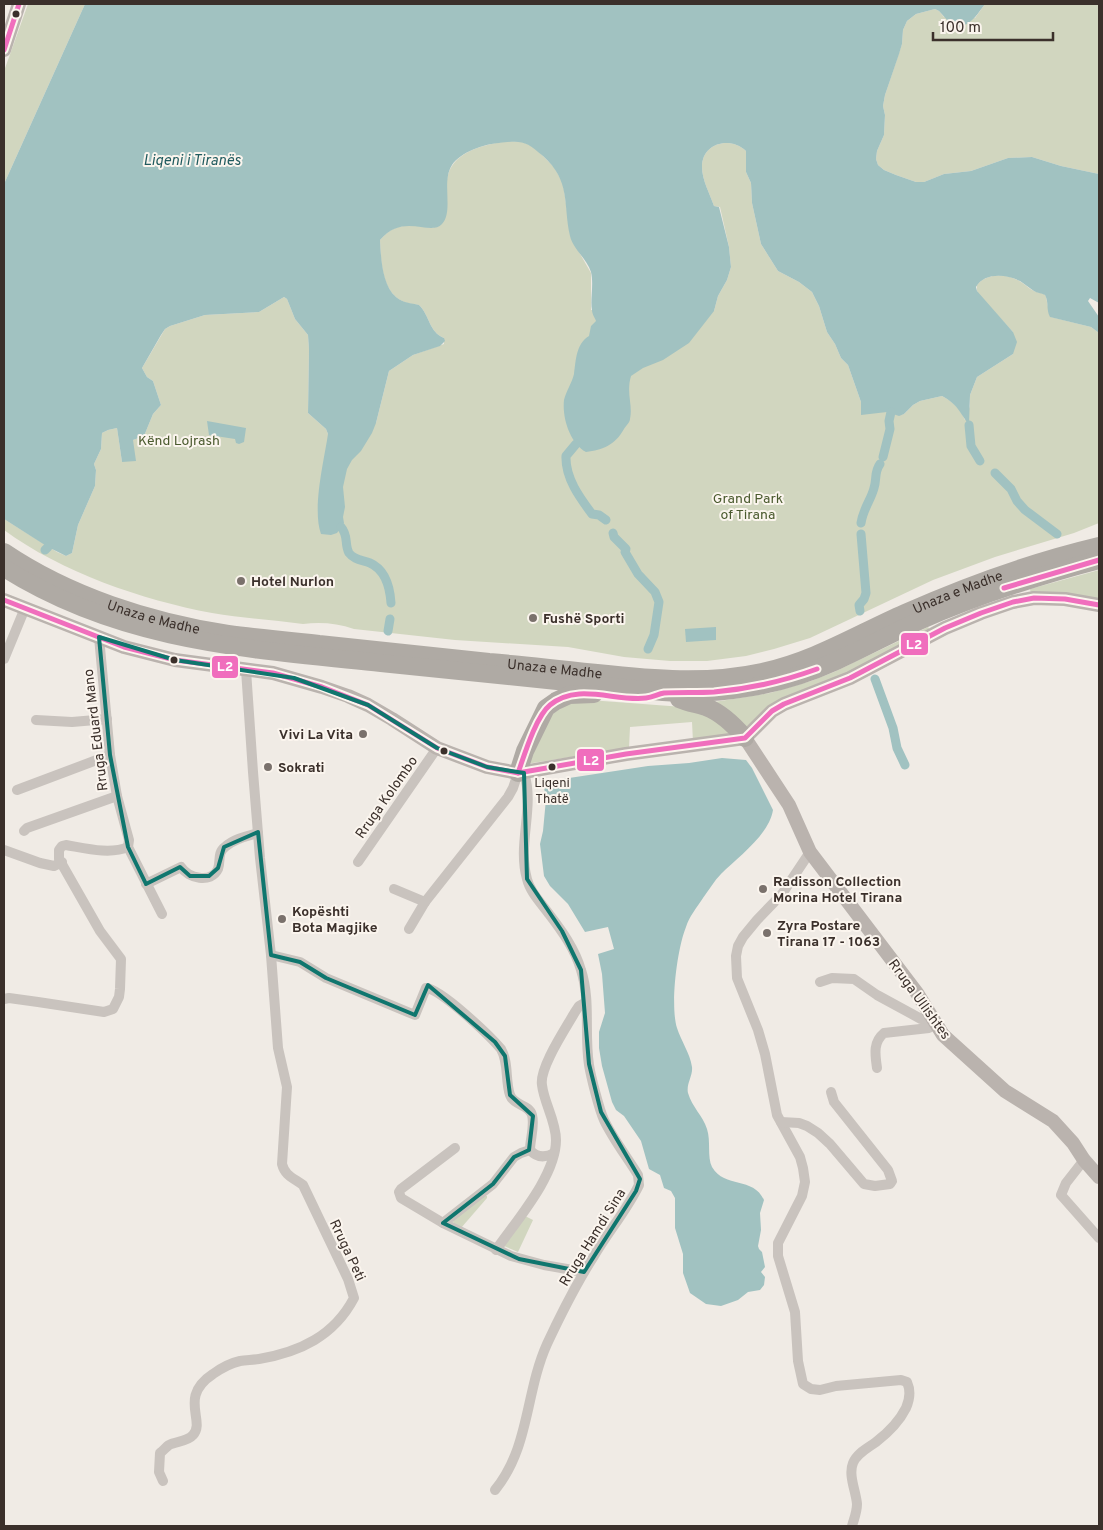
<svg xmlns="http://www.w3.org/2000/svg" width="1103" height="1530" viewBox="0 0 1103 1530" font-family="Overpass,sans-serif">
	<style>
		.green { fill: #d1d6bf }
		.water { fill: #a1c2c1 }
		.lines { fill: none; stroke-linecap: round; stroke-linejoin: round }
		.canal { stroke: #a1c2c1; stroke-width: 9 }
		.street { stroke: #c9c3be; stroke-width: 10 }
		.secondary { stroke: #bab3ae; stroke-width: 14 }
		.highway { stroke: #afaaa4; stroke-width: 18 }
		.bus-1-casing { stroke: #fbf5ee; stroke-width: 9 }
		.bus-1 { stroke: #f06ebd; stroke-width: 5 }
		.marked { fill: none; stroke: #0f766e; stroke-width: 4; stroke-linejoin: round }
		.bus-dot { fill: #3b302b; stroke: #fbf5ee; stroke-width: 2 }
		.poi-dot { fill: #7a716c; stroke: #fbf5ee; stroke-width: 2 }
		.labels { text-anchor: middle; stroke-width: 4; stroke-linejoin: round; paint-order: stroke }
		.bus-label { font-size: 13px; fill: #3b302b; stroke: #fbf5ee }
		.park-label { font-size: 14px; fill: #4a5a2e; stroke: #fbf5ee }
		.poi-label { font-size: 14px; font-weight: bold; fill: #3b302b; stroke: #fbf5ee; text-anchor: start }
		.street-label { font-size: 14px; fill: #3b302b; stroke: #fbf5ee }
		.water-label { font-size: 15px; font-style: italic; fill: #1f5a5e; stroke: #fbf5ee }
		.line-badge { stroke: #fbf5ee; stroke-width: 2 }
		.badge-label { font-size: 14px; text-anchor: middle; font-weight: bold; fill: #fff }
	</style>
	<rect width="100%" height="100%" fill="#f0ebe5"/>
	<!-- green -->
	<g class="green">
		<path d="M28,4H85L4,184V71Z"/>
		<path d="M985,4H1099V174L1061,166L1032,157L1008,158L971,171L944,174L924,182H916L896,175L884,170L878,165L876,159L877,151L884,135L885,115L883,106L885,95L902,44L903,30L907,21L916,14L935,9L939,11L944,17L975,18Z"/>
		<path d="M509,141L522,142L533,146L554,167L563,183L571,238L591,273V310L714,311L718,296L727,280L731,267L729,247L720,207L714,206C710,194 702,180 702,167C702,143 730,136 746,151V172L751,183L752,203L761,244L778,271L799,282L812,292L819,306L827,332L835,344L841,358L848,365L861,402V412H891L899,415L904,414L913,405L920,401L942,396C953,402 960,408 965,420L970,406V395L977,377L1013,354V332L979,295L977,291V285C988,272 1008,274 1021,282C1025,284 1029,289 1034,291C1037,293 1042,292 1045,295C1047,297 1048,312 1051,317L1091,327L1099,333V523L1074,533L995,557L933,580L810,638L774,649L746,656L707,661H670L624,657L568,647L455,640L354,629C337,623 320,622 303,624C273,620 242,618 212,613C142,600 61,572 4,530V519L57,552L66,556L72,553L78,525L95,486L96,470L94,464L101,449L102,433L108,430L117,428L122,462L133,440L144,436L153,414L161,405L153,381L147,377L142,368L165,329L170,326L205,315L259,312L284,297L287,299L295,319L308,335L309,350L308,413L326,429L328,434L376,423L389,371L413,355L444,344V338C429,332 430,316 419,305C415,304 409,304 404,302C381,292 381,261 380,240C396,221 410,225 433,228L446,215C446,203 444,187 448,175C455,150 487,144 509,141Z"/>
		<path d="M1099,570V601L1031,594L1030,589Z"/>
		<path d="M928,627L930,630L741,732L693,742L692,722L630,727L629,748L526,764L542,720L576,699L683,707L770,693L811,681L834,672Z"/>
		<path d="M484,1195L487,1196V1198L461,1228L454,1225L453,1221Z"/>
		<path d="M523,1215L533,1220L518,1252L504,1246Z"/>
	</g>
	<!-- water -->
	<g class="water">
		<path d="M85,4H985C978,13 973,23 960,27L948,21L939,11L935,9L916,14L907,21L903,30L902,44L899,54L885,95L883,106L885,115L884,135L877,151L876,159L878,165L884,170L896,175L916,182H924L944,174L971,171L1008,158L1032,157L1061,166L1099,174V303L1090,298L1088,301L1099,317V333L1091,327L1050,317C1046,310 1049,302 1045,295C1041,293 1037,293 1034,291C1029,288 1025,284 1020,281C1007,274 984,272 976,287L977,291L1013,332L1017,342L1013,354L977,377L970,395L969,425C959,411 957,404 942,396L920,401L913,405L904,414L899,416L887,412L861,415V402L848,365L841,358L835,344L827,332L819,306L812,292L799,282L778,271L761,244L752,203L751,183L746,172V151C730,136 702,143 702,167C702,180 710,194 714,206L719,207L729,247L731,267L727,280L718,296L714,311L689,343L663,360L643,368L631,376C626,393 633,405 630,419C630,422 626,426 624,429C615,445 603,450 586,452C570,443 562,418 564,400C566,391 572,383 574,374C576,360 576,344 589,336L591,326L596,321C595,318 592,314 592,310C590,300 594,284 591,272C587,259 573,249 570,236C563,204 571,181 543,156C526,141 522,140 499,143C484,144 461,152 452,165C441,182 454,211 442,224C430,237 404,212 380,240C381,258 382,285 396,297C403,303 411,303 419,305C430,316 429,332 444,338L445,341L440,346L413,355L389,371L376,423L372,433L361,451L352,460L347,469L343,487L345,507L343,517L344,523L337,533L331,535L321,534C312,509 324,461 328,434L326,429L308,413L309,350L308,335L295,319L287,299L284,297L259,312L205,315L170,326L165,329L161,335L142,368L147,377L153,381L161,405L153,414L144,436L133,440L136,461L122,462L117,428L108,430L102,433L101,449L94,464L96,470L95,486L78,525L72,553L66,556L48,547L4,519V184Z"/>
		<path d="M207,421L246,428L244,442L239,444L236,443L235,439L209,435Z"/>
		<path d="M716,627V640L686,642L685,629Z"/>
		<path d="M722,758L746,760L752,768L773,810C769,835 738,857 721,874C714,881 709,890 703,898C697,907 689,917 686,927C677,949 670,1006 677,1028C681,1041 690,1053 692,1067C693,1076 686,1084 688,1093C692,1107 703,1116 707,1129C711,1141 707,1157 712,1167C725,1189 753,1176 764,1200L760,1213L761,1230L758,1246L759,1249L762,1252L765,1267L761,1272L765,1277L764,1285L760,1290L748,1292L738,1300L721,1306L706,1304L690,1293L683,1273V1254L675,1228V1198L671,1191L664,1188L660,1175L649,1169L641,1141L624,1116L616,1110L612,1102L602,1066L599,1048V1032L605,1013L602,974L598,954L614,949L608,927L585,932L568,904L550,886L544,876L540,844L543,831L546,799L544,787L556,780L648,766L689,763Z"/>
	</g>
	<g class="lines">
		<!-- canal -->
		<g class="canal">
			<path d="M969,425L971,446L980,461"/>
			<path d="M576,444L566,456C565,478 580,498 592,514L599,515L606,520"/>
			<path d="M883,457L890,429L889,421L891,412"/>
			<path d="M995,473L1011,489L1017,501L1025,510L1057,534"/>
			<path d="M861,523C863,509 871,500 874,488C877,479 874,472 880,464"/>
			<path d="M341,527C349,536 344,544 349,553C354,560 363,560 370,563C386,570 390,588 391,603"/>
			<path d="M613,533L614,537L626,549L625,552L638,574L655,592L659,602L654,635L648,649"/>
			<path d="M45,550L48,547"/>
			<path d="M860,611L859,605L864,599L866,593L861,534"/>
			<path d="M388,631L390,619"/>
			<path d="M875,679L893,728L897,748L905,765"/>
		</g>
		<!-- street -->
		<g class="street">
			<path d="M99,637L110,755L117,796L129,840L128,847L162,914"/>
			<path d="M4,659L25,608"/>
			<path d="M36,720L72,722L107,719"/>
			<path d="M17,790L110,755"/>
			<path d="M24,831L27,828L117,796"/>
			<path d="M4,850L40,863L54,866L62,862"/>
			<path d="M810,852L782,894L757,920L743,937L738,946L736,956L737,978L758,1030L765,1054L777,1115L800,1157L803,1168L805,1182L802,1196L778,1243V1256L795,1312L798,1361L803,1384L811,1389L820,1390L836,1386L901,1380L907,1382C911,1391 910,1399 906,1408C899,1422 889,1432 876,1442C868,1448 857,1453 853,1463C848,1475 856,1491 857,1504C857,1512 854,1519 852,1526"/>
			<path d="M358,862L437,748"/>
			<path d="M146,884L181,867C188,878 211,884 218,869C221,861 217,853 225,847C233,839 247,836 258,833"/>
			<path d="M394,889L425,902"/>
			<path d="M409,929L425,902L508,797L513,788L518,773"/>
			<path d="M271,955L300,962L326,978L415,1015L426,988C441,989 490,1036 501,1049C509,1063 505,1080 510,1095C514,1106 529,1104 532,1115C535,1126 530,1139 530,1150"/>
			<path d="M820,982L832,978L854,979L877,995L921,1019L936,1023"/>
			<path d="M4,999L9,998L38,1002L104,1012L113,1009L119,997L120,989L121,959L100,931L59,859V850L62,846L66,845C84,848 110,855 128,847"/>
			<path d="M877,1068C875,1054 873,1042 884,1033L929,1028L936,1023"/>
			<path d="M781,1122L799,1123L807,1126L818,1133L830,1144L864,1184L875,1186L890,1184L892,1181L888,1170L834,1102L831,1092"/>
			<path d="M455,1148L401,1189L399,1192L401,1198L443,1223L511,1256L544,1265L584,1272"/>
			<path d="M530,1150C537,1158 545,1158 554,1153"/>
			<path d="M1084,1160L1066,1183L1061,1195L1099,1238"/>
			<path d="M443,1223L493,1184L514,1157L521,1153L530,1150"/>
			<path d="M496,1250C516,1221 556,1176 556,1140C556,1121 544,1103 542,1085C539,1068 566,1028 575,1012L579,1006L586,1002"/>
			<path d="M163,1481L159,1472L160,1453C163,1451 166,1447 169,1445C176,1441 187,1442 193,1435C206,1421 178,1397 213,1374C220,1369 231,1363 240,1361C246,1360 253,1360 259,1359C300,1352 334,1336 354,1298L348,1279L303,1185C294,1178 285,1176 282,1164L287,1087L278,1048L271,955L260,858L253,772L246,670"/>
			<path d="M495,1490C530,1447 525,1393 547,1344C561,1314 576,1284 594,1256C608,1232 627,1210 639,1185L638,1175C627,1157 613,1139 604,1120C599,1109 591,1077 589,1065C584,1033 591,1001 581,970C575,949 562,931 549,914C541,903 530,892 527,879C517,844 535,807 524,773"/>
		</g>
		<!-- secondary -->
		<g class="secondary">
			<path d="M4,50L19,4"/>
			<path d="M4,600L124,647L175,660L273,673L322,687L348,696L368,705L392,719L437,748L487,767L518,773L626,754L745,738L772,711L784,704L850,678L945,628L981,613L1013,602L1034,598L1065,599L1099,605"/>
			<path d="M745,738L789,805L810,852L917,993L943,1035L1005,1091L1053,1121L1073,1143L1084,1160L1099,1177"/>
		</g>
		<!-- highway -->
		<g class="highway">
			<path id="s1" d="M4,552C69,596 150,622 228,634C258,638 288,640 319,644C376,650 432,656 489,662C525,665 561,669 597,673C653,679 707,684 762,672C814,661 857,634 905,613C968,585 1032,562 1099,546"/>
			<path d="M4,568C121,642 248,649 381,663C475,673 569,683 663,692C721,696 781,686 834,662C863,649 890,634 919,621C978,595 1038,576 1099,560"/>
			<path d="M679,699C688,703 697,704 706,707C722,713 734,725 745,738"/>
			<path d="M518,773L525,751L546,708L556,701L569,695L594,694"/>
		</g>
		<!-- bus-1 casing -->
		<g class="bus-1-casing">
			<g id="bus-1">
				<path d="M4,50L19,4"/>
				<path d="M1004,588L1099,560"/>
				<path d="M4,600L124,647L175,660L273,673L322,687L368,705L437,748L487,767L518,773L626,754L745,738L772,711L784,704L850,678L945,628L981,613L1013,602L1034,598L1065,599L1099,605"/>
				<path d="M518,773C524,756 536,716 550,705C578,682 615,702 646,698C653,697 658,694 664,693C681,692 697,693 714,692C749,689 784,681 817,669"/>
			</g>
		</g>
		<!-- bus-1 -->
		<use href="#bus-1" class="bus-1"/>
	</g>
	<!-- marked area -->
	<path class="marked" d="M99,637L175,660L294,678L368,705L437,748L487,767L524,773L527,879L562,931L581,970L589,1064L601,1112L640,1179L636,1191L584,1272L519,1259L443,1223L493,1184L514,1157L529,1150L533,1116L510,1095L505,1056L495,1042L428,985L415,1015L326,978L300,962L271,955L258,832L224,847L218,868L209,876H190L180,867L146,884L128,847L110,755Z"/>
	<!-- markers -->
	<g class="bus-dot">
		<circle cx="16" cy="14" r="4.5"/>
		<circle cx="174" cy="660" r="4.5"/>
		<circle cx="444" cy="751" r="4.5"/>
		<circle cx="552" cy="767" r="4.5"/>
	</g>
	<g class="poi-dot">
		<circle cx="241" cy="581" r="5"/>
		<circle cx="533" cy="618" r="5"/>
		<circle cx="363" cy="734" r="5"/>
		<circle cx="268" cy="767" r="5"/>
		<circle cx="763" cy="889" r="5"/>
		<circle cx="282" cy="919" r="5"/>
		<circle cx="767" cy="933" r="5"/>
	</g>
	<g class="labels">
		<!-- bus labels -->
		<g class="bus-label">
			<text x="552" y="787">Liqeni<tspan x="552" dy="16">Thatë</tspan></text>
		</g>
		<!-- park labels -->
		<g class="park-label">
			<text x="179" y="445">Kënd Lojrash</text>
			<text x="748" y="503">Grand Park<tspan x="748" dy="16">of Tirana</tspan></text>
		</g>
		<!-- poi labels -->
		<g class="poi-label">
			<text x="251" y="586">Hotel Nurlon</text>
			<text x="543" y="623">Fushë Sporti</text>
			<text x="353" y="739" text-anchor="end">Vivi La Vita</text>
			<text x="278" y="772">Sokrati</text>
			<text x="773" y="886">Radisson Collection<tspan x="773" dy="16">Morina Hotel Tirana</tspan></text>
			<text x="292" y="916">Kopështi<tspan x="292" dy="16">Bota Magjike</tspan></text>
			<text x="777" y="930">Zyra Postare<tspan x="777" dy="16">Tirana 17 - 1063</tspan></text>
		</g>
		<!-- street labels -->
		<g class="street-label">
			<text dy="5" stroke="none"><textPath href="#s1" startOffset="989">Unaza e Madhe</textPath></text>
			<text dy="5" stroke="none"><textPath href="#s1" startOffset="164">Unaza e Madhe</textPath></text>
			<text dy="5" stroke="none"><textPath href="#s1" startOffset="569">Unaza e Madhe</textPath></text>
			<text transform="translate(95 730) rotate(-97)" y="5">Rruga Eduard Mano</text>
			<text transform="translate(386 797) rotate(-55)" y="5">Rruga Kolombo</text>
			<text transform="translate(920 999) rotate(54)" y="5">Rruga Ullishtes</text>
			<text transform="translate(592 1237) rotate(-58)" y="5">Rruga Hamdi Sina</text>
			<text transform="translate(348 1250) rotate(65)" y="5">Rruga Peti</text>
		</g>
		<!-- water labels -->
		<g class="water-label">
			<text x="192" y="165">Liqeni i Tiranës</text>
		</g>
	</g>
	<g class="line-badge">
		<rect x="900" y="632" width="29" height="24" rx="5" fill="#f06ebd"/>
		<rect x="211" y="655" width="28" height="24" rx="5" fill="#f06ebd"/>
		<rect x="576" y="748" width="29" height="24" rx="5" fill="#f06ebd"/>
	</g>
	<g class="badge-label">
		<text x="914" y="649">L2</text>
		<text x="225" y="671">L2</text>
		<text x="591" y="765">L2</text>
	</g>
	<!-- border -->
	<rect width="1103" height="1530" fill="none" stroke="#3b302b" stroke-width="10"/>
	<!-- scale -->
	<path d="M933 32v8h120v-8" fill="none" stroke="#3b302b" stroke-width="2.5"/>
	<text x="940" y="32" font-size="15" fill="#3b302b" stroke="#fbf5ee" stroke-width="4" paint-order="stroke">100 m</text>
</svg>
